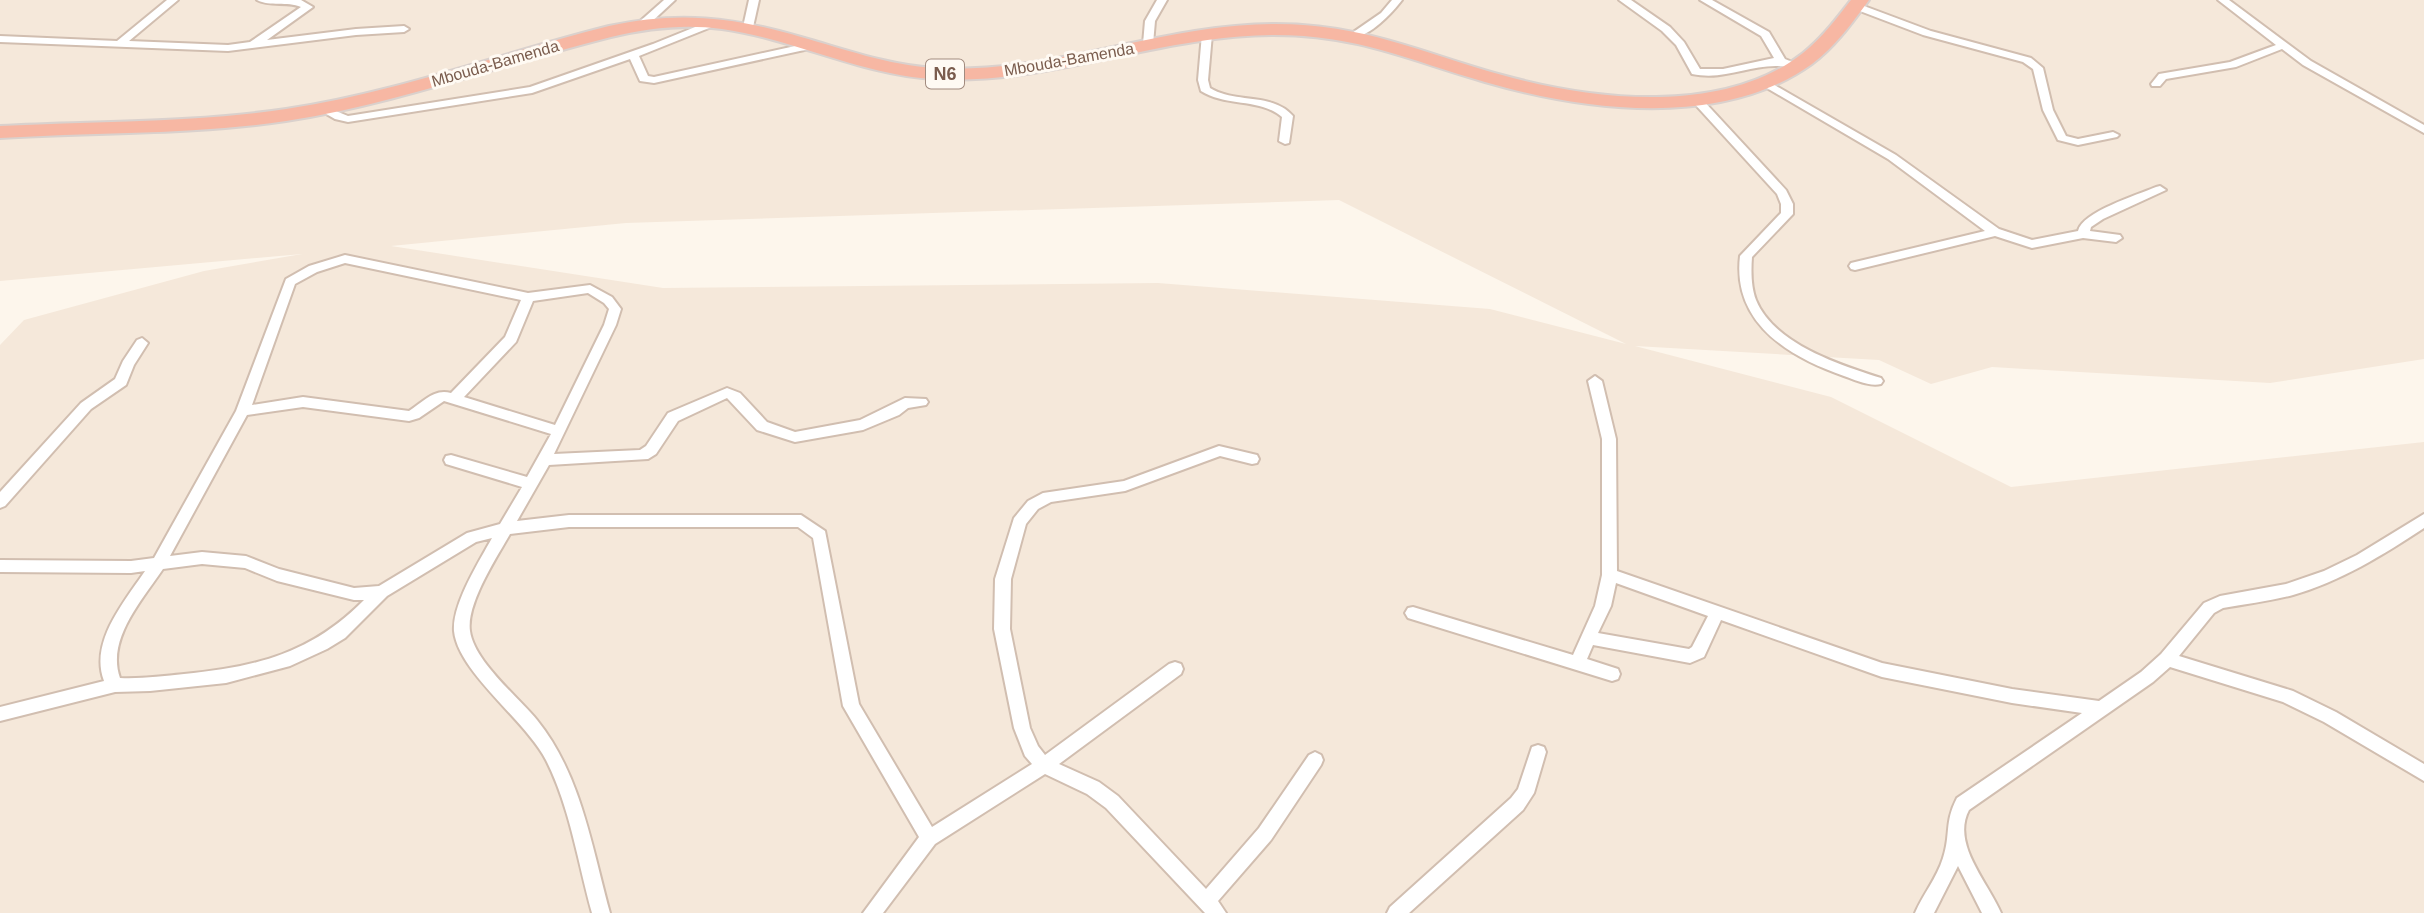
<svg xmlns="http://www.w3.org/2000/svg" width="2424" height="913" viewBox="0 0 2424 913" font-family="Arial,sans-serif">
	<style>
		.residential { fill: #f5e8da; fill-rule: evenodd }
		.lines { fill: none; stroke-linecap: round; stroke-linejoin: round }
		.street-casing { stroke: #d1beb0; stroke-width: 4 }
		.highway-casing { stroke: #dad1cd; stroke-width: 4 }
		.street { fill: #fff; fill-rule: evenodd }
		.highway { fill: #f7b7a3; fill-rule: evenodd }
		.labels { text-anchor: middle; stroke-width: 6; stroke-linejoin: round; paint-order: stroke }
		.far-street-label { font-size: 16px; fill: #7a5c4d; stroke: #fffaf3 }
		.shield { fill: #fffaf3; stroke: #a28b7f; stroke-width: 2 }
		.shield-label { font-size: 18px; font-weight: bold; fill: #7a5c4d }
	</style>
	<rect width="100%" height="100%" fill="#fdf6ec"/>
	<!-- residential -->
	<path class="residential" d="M0,0H2424V359L2270,383L1992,367L1931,384L1879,360L1635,346L1831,397L2011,487L2424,442V913H0V345L24,320L204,271L302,254L0,281ZM1339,200L1626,344L1490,309L1158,283L663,288L391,246L626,223Z"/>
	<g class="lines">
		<!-- street casing -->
		<g class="street-casing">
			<g id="street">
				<path d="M167,0H178L129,41L228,45L250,42L301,7C287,1 270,7 257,0H301L313,7L267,40L356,29L404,26L409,29L404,32L356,35L228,51L0,42V36L117,41Z"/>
				<path d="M664,0H675L646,27H638V23Z"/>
				<path d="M749,0H759L753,27L748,30L743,27Z"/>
				<path d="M1157,0H1167L1155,21L1153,44L1148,47L1143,44L1145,21Z"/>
				<path d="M1392,0H1402C1392,13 1369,38 1352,37V33L1381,13Z"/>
				<path d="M1619,0H1631L1670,27L1684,42L1700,69H1723L1774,58L1761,36L1700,0H1712L1769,32L1785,59L1802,66L1797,69C1758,58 1731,82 1692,74L1676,45L1662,31Z"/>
				<path d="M2218,0H2229L2311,61L2424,125V133L2303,65L2282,49L2236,67L2166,79L2160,86H2152L2151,84L2159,74L2230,62L2276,45Z"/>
				<path d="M1856,3L1931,31L2031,58L2043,68L2053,110L2066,136L2078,139L2113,132L2119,135L2117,137L2078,145L2058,140L2043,110L2033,69L2023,62L1923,35L1852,8L1851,6Z"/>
				<path d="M710,21L715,24L714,26L639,56L648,76L654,77L809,43L814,46L809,49L654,83L640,81L630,59L532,93L348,122L335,119L316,108L321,105L348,116L530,87L653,44Z"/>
				<path d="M1207,31L1212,34L1208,80L1210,88C1236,104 1272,92 1293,116L1289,143L1285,144L1279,141L1282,117C1260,98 1226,107 1201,91L1198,80L1202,34Z"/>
				<path d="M1764,79L1896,155L1999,229L2032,240L2078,231C2082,212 2137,195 2156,187L2160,186L2166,190L2103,219L2091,227L2090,231L2120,235L2122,238L2116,242L2083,238L2032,248L1995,236L1855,270L1851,269L1849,266L1851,263L1985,231L1888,159L1760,84V80Z"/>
				<path d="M1696,96L1700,97L1786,190L1793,204V214L1752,257C1751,271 1751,287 1756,300C1774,344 1840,365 1881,378L1883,381L1881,384C1870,387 1855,380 1844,376C1789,357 1732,323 1740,256L1781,213V204L1777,194L1692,101V97Z"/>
				<path d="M345,255L528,293L590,285L612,297L621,309L616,325L554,454L640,450L646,446L668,413L727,388L740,393L767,422L795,432L860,420L905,398L926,399L928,402L926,405L908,408L899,415L863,430L795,442L757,430L727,398L678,421L656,454L648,459L549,465L517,521L569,515H801L825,531L859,704L932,827L1032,764L1025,756L1014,728L994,629L995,579L1014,518L1028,501L1043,493L1124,481L1219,446L1257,455L1259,459L1257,463L1252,464L1220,456L1125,491L1051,502L1038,509L1026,524L1011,579L1010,629L1030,728L1038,746L1045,755L1169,664L1175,662L1181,664L1183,669L1181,674L1059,764L1099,782L1118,796L1206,889L1259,828L1309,755L1315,752L1321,755L1323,760L1321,765L1271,840L1218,901L1226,913H1205L1106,808L1087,794L1045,774L935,844L883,913H863L919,837L843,706L813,538L798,527H569L510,534C497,557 466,604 470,631C474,661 518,697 537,720C581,774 592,848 610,913H592C578,863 570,807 546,760C526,721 458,672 454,631C452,604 480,560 492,538L476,542L387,596L345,638L327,649L290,666L226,683L150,691L115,692L0,721V707L104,681C89,642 125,601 145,571L131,573L0,572V560L131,561L154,558L236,411L286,279L309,266ZM345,263L521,300L505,337L451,393C434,388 423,402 409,411L303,397L252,405L295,284L317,272ZM588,293L604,303L609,309L604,325L555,425L464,397L516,342L533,301ZM444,401L551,434L527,477L451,455L446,456L444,460L446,464L522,487L500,524L467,533L379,586L354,588L279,569L246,556L202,552L170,556L247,415L303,407L409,421L419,418ZM202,564L245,568L277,581L354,600H364C312,653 257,667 184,674C163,676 141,679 120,678C106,639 143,599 163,569Z"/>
				<path d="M142,338L148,343L134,365L126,385L91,409L5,506L0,508V492L81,403L115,379L123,361L137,340Z"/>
				<path d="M1595,376L1602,381L1616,439L1617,571L1882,663L2012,689L2099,701L2141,672L2161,654L2204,603L2220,596L2286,584L2324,571L2357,555L2424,514V528C2383,555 2341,581 2293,595C2270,601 2246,604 2223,608L2214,613L2179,656L2293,691L2336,712L2424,764V781L2324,722L2283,702L2170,667L2153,682L1969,810C1951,844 1988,882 2001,913H1982L1958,866L1934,913H1915C1923,894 1937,878 1943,858C1951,834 1944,823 1957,798L2082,713L2012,703L1882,677L1721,620L1704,657L1690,663L1593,645L1587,659L1618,669L1620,674L1618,679L1612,681L1408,618L1405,613L1408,608L1413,607L1573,655L1595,606L1602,575V439L1588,381ZM1616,583L1708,616L1692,647L1689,649L1598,633L1611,606Z"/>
				<path d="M1538,745L1544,747L1546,752L1534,793L1523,810L1409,913H1387L1390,907L1511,798L1518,789L1532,747Z"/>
			</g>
		</g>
		<!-- highway casing -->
		<g class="highway-casing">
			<path id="highway" d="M1851,0H1869C1852,23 1835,47 1812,64C1722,129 1585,111 1485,82C1408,60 1358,35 1274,35C1159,35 1049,86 934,79C861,75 794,39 722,29C684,24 648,28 611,37C503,64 396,104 286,121C192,135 95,132 0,138V126C95,121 191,123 286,109C395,93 501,53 609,26C678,11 733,17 801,37C844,49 888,65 934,68C1049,75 1160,24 1275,24C1364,24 1419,52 1502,75C1593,100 1723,116 1803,53C1822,38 1836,19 1851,0Z"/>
		</g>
		<!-- street -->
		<use href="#street" class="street"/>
		<!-- highway -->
		<use href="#highway" class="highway"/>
	</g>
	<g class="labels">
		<!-- far-street labels -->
		<g class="far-street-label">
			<text transform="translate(1069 59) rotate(-10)" y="6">Mbouda-Bamenda</text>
			<text transform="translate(495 63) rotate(-16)" y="6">Mbouda-Bamenda</text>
		</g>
		<!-- shield labels -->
		<rect class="shield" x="926" y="59.5" width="38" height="29" rx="5"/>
		<g class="shield-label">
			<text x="945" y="80">N6</text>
		</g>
	</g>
</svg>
